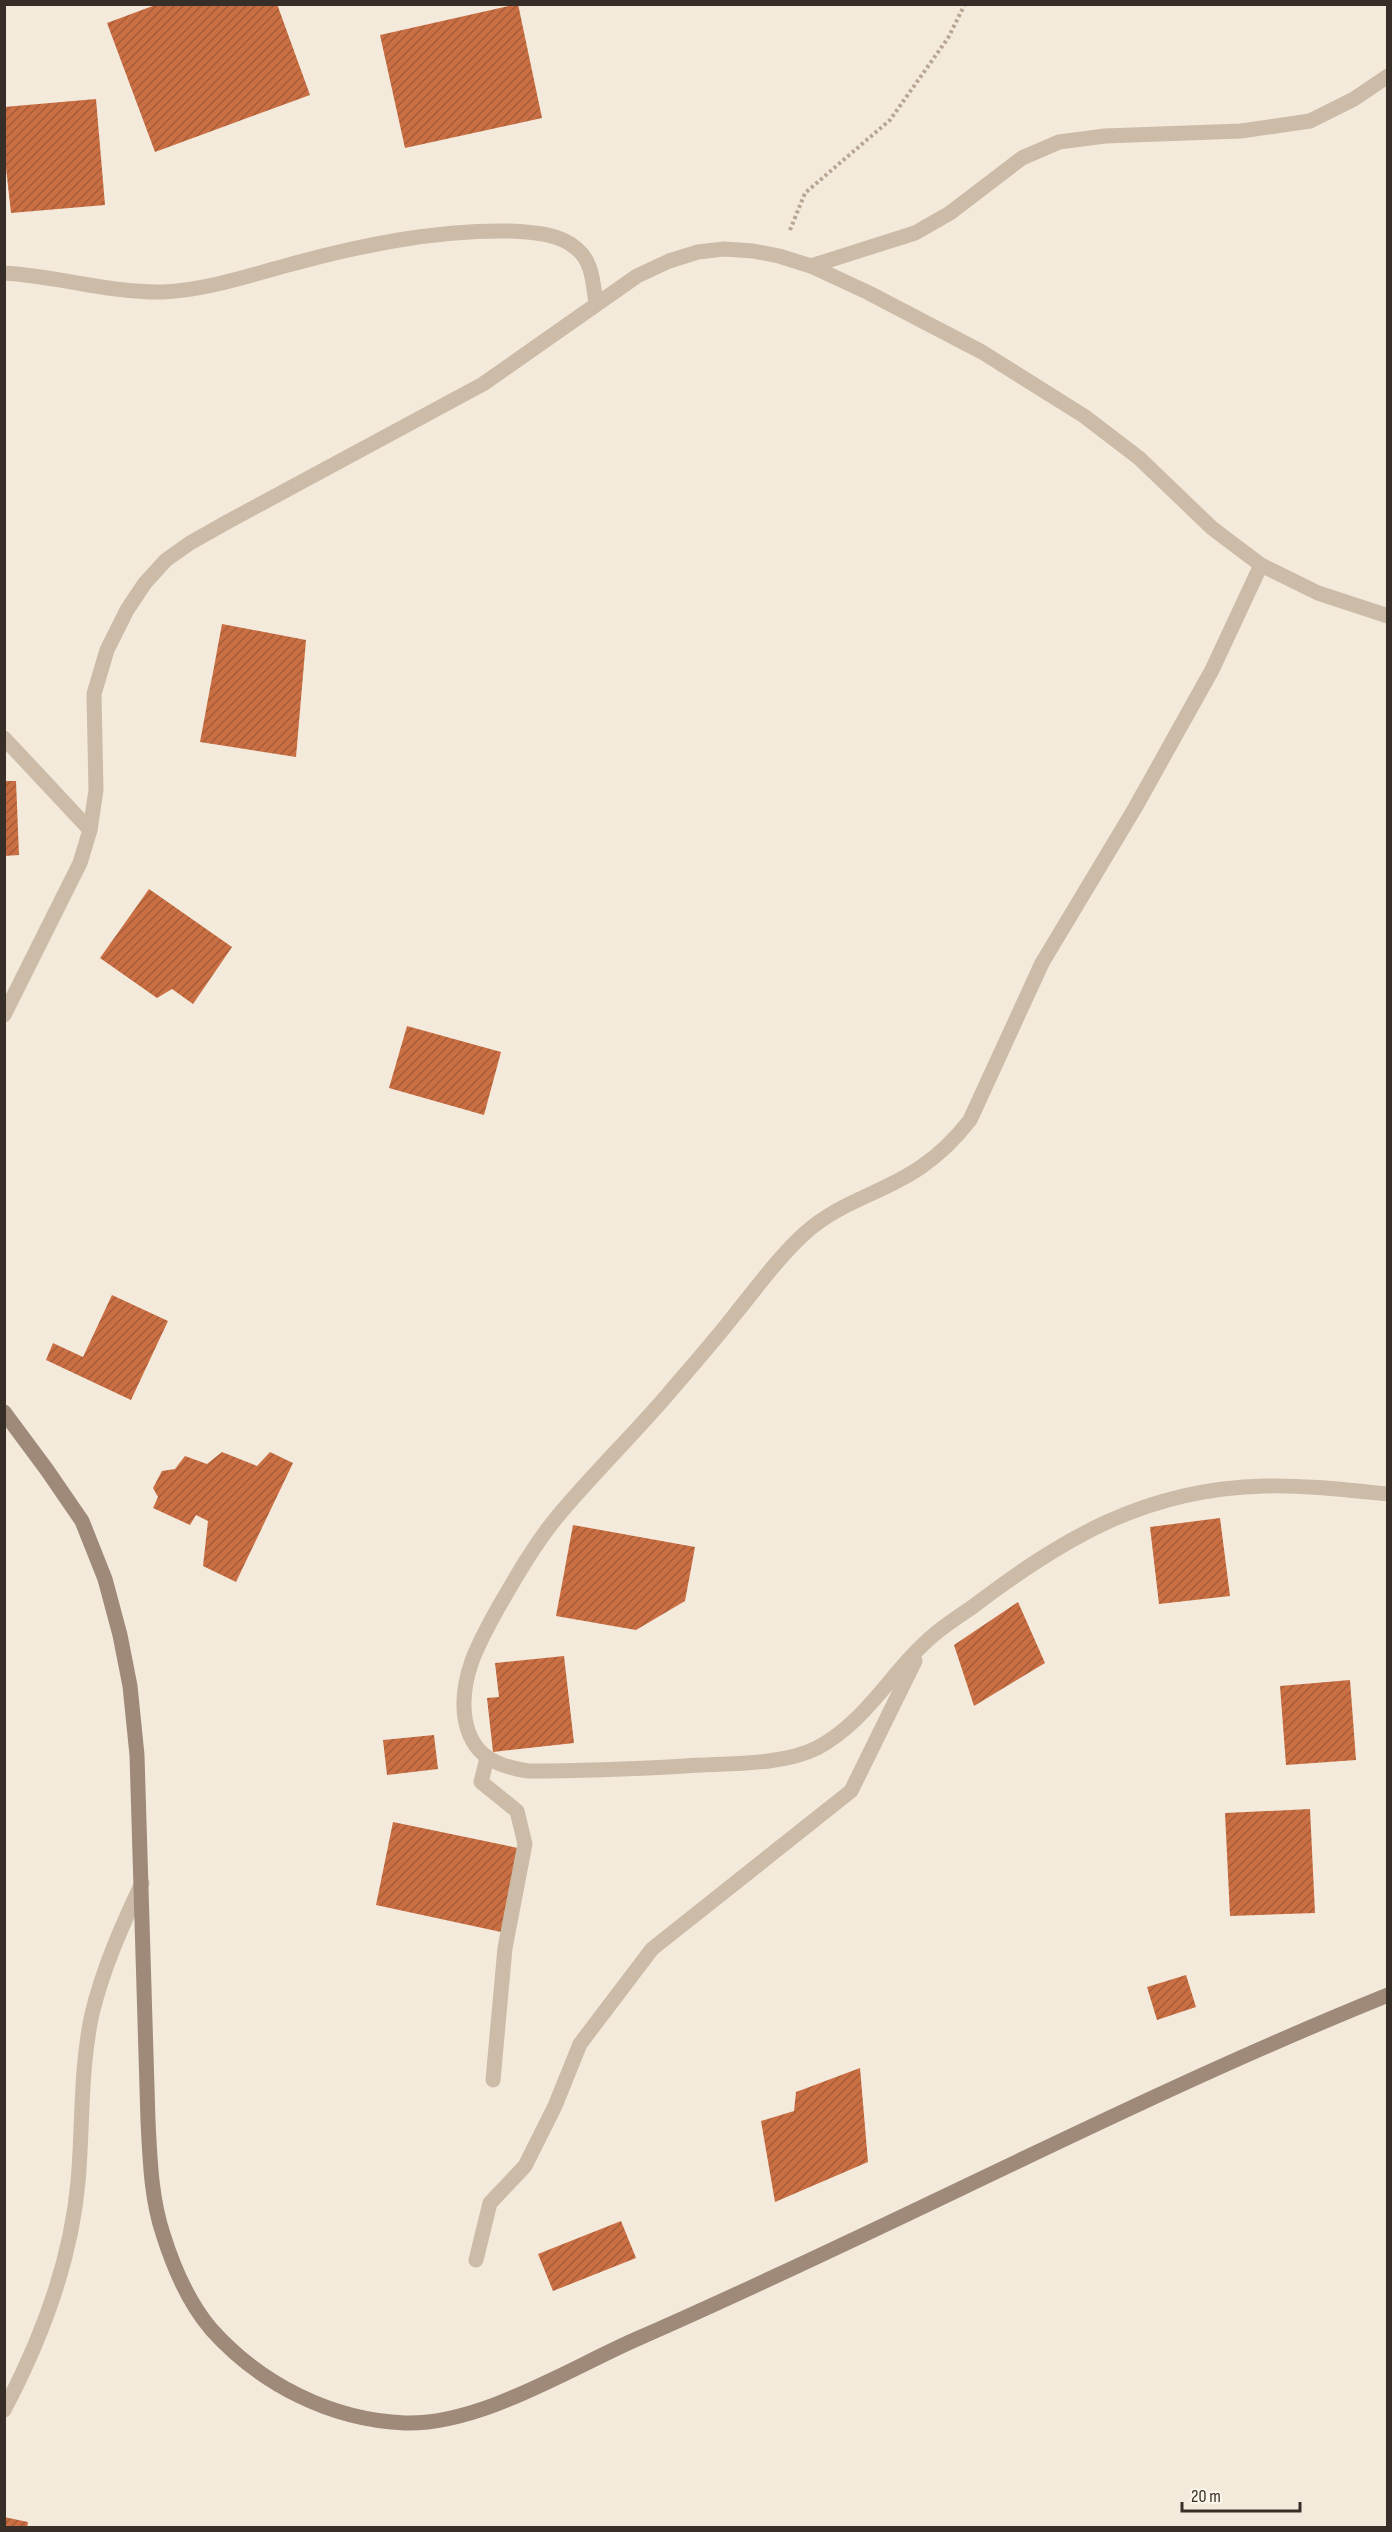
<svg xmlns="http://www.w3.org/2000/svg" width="1392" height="2532" viewBox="0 0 1392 2532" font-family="'Sofia Sans Condensed',sans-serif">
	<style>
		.building { fill: url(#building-hatch) }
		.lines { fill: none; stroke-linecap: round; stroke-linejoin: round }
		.path { stroke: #b8a592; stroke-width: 4; stroke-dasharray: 3 3; stroke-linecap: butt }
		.street { stroke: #ccbba7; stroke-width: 15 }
		.secondary { stroke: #9f8a79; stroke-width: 15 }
	</style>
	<defs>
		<pattern id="building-hatch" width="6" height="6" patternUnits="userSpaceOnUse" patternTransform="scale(1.5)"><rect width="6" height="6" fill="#ca6f43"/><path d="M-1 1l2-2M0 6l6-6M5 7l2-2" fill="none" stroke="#a55c38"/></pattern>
	</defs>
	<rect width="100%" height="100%" fill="#f3eadc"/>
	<!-- building -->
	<g class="building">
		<path d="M158,4H277L310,95L155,152L107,23Z"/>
		<path d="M518,4L542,118L405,148L380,35Z"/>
		<path d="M96,99L105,205L11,213L4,150V107Z"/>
		<path d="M222,624L306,640L296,757L200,742Z"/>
		<path d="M4,781H16L19,855L4,856Z"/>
		<path d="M149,889L232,947L193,1004L172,989L157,998L100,958Z"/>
		<path d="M407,1026L501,1052L484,1115L389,1088Z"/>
		<path d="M112,1295L168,1321L131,1400L46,1360L53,1343L83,1357Z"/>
		<path d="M222,1452L257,1466L270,1452L293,1463L236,1582L203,1566L208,1521L196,1515L190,1525L153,1508L158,1497L153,1488L162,1471L175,1469L185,1456L207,1464Z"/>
		<path d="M1220,1518L1230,1596L1159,1604L1150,1527Z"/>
		<path d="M573,1525L695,1547L685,1601L636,1630L556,1616Z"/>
		<path d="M1018,1602L1045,1663L974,1706L954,1645Z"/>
		<path d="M564,1656L574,1743L493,1752L487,1698L499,1697L495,1663Z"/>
		<path d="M1350,1680L1356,1760L1286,1765L1280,1686Z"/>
		<path d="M434,1735L438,1769L387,1775L383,1740Z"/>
		<path d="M1310,1809L1315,1913L1230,1916L1225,1813Z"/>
		<path d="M393,1822L518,1848L501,1932L376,1905Z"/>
		<path d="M1186,1975L1196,2007L1157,2020L1147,1987Z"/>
		<path d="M860,2068L868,2162L775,2202L761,2121L794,2111L796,2092Z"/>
		<path d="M621,2221L636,2258L553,2291L538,2254Z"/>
		<path d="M4,2517L28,2522L27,2528H4Z"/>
	</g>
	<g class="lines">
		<!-- path -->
		<path class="path" d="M790,230L805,193L890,120L948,38L965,4"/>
		<!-- street -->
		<g class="street">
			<path d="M811,266L915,233L950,213L1022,158L1059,142L1105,136L1241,131L1310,121L1354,99L1388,76"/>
			<path d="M4,273C57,276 110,293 163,292C207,290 250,275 292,264C362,245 435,230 508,231C531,232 559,233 577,249C593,262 593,285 596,303"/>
			<path d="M1261,565L1212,670L1135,808L1042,963L970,1120C956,1138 940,1154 921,1167C884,1193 838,1202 804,1234C778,1258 758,1286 736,1313C715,1340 692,1366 669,1393C633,1435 593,1474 557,1517C534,1545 516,1577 498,1608C479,1642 459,1678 465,1718C471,1755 495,1766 528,1771C581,1771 633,1769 685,1766C725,1763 781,1766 817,1748C868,1721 893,1668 936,1633C947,1624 959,1616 971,1608C1063,1538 1145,1489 1264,1486C1305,1485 1347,1490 1388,1494"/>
			<path d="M4,738L90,830"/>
			<path d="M4,1015L80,863L90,830L96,790L94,694L107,650L127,610L145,583L166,560L190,543L229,521L483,384L637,276L669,261L698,252L724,249L753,251L779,256L811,266L867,292L982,352L1084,416L1139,458L1212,528L1261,565L1318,593L1388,616"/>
			<path d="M487,1758L481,1782L517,1811L525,1844L505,1948L493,2080"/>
			<path d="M476,2260L490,2203L525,2166L555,2106L580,2044L652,1949L851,1791L915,1661"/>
			<path d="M4,2410C41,2340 71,2261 78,2182C83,2126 80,2069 92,2014C103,1968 122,1926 142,1883"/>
		</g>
		<!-- secondary -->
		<path class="secondary" d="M4,1412L47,1470L82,1521L105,1579L120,1635L130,1686L137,1755L148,2121C150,2159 151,2198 163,2234C173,2266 189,2303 211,2329C260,2384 331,2420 405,2423C481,2425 570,2368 639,2338C891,2228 1133,2098 1388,1995"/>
	</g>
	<!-- border -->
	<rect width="1392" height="2532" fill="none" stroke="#382e28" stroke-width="12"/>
	<!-- scale -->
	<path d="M1182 2502v9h118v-9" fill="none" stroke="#382e28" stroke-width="3"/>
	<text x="1191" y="2502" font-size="18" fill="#382e28" stroke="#faf4e9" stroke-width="4.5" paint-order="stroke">20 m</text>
</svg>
